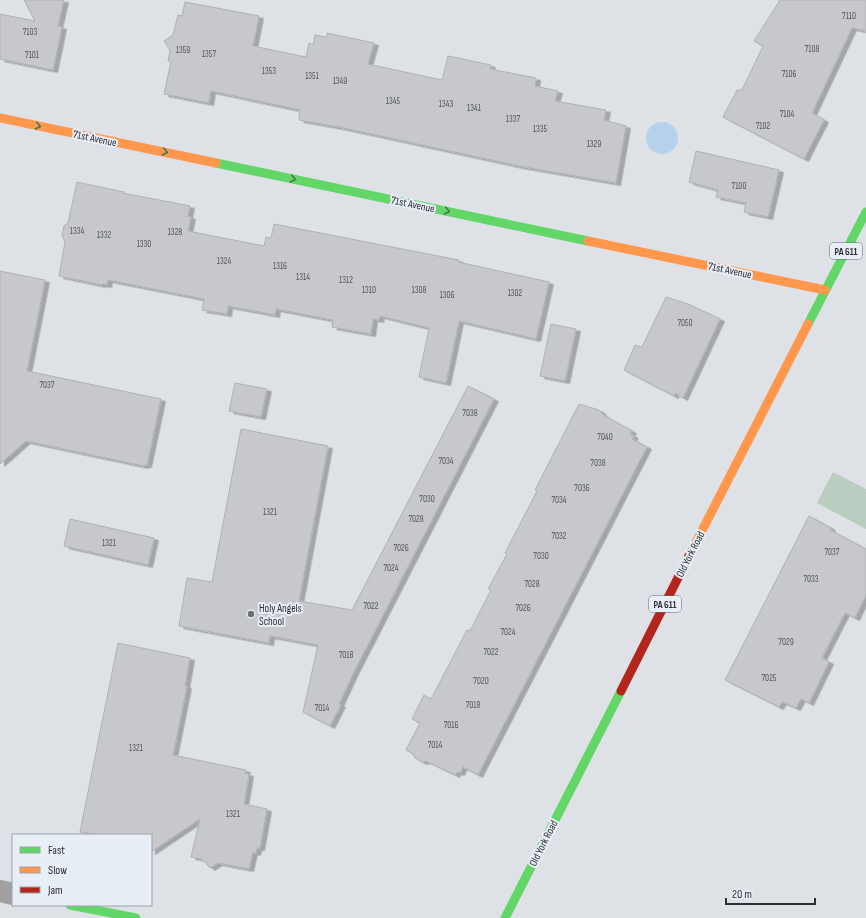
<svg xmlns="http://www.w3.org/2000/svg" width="866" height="918" viewBox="0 0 866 918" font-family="'Sofia Sans Condensed',sans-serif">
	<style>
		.green { fill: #bbccc1 }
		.water { fill: #b5d1ec }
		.building { fill: #c6c8cb; stroke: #afb1b5; filter: url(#shadow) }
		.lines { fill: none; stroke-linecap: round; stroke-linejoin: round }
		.street { stroke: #a0a0a1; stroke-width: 22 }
		.fast { stroke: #63d668; stroke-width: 9 }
		.slow { stroke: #ff974d; stroke-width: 9 }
		.jam { stroke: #b3261e; stroke-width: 9 }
		.oneway { stroke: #457a4a }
		.poi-dot { fill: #6b6d71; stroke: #e8eef6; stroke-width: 1.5 }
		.labels { text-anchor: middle; stroke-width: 4; stroke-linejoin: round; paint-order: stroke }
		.number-label { font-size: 9px; fill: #545659 }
		.shield { fill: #e8eef6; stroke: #65686d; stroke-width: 1 }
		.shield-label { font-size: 10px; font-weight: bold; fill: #2d2f32 }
		.street-label { font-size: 11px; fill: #2d2f32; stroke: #e8eef6 }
		.poi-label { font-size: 11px; fill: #2d2f32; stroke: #e8eef6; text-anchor: start }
	</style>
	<defs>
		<filter id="shadow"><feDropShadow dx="4.5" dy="2.5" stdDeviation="0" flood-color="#0004"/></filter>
	</defs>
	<rect width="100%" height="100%" fill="#dee1e6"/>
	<!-- green -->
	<path class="green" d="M833,472L866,489V529L817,503Z"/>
	<!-- water -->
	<circle class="water" cx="662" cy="138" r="16"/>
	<!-- building -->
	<g class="building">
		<path d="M24,0H64L58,26L62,27L53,70L0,59V14L35,21Z"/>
		<path d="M780,0H866V31L852,28L812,113L824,120L804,159L723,117L737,90H742L763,46L754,41Z"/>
		<path d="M185,2L259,16L253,46L306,57L309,43L313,45L315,35L327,37V33L374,43L368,64L442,80L448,56L491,65L490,69L536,78L535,86L558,91L555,101L606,110L604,120L626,126L616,183L519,166L339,127L299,120L300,110L211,91L209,103L164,94L171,61H168L170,50L164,41L173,35L178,15L182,16Z"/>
		<path d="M696,151L779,170L768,217L744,212L746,203L716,197L718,190L689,182Z"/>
		<path d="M77,182L124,192L123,193L190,206L188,216L191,217L188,231L264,246L266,237L271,238L274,224L459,260L458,262L549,282L536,339L459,321L446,383L419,377L429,328L380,316L379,320L373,319L371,334L332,327L333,320L276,309L275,315L228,306L227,314L202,310L204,299L108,280L107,285L102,284V285L59,276L65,242L62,235L64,226L68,223Z"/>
		<path d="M0,271L45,280L27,371L161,399L147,465H144V466L26,441L0,464Z"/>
		<path d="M666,297L688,304L720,319L683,398L675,393L674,396L624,370L635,345L642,347Z"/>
		<path d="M551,324L576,329L565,381L540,376Z"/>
		<path d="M235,383L267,389L261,417L229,411Z"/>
		<path d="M468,386L494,399L354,672L339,704L341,705L330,726L303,712L318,645L270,636L269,643L179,626L187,578L212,582L241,429L328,446L299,601L352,610Z"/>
		<path d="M579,404L599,410L605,416L632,431L630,434L634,436L632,439L647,447L478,775L463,767L460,773L457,772L455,775L426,761L422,762L415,758L413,754L406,750L420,723L412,719L424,695L431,699L467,630L470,631L491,590L488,589L507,554L505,553L537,491L535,490Z"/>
		<path d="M809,516L831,528L830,530L866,549V595L855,618L845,613L822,658L829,662L809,703L801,699L796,708L782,702L779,707L725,680Z"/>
		<path d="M70,519L154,538L148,565L64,546Z"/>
		<path d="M118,643L190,658L185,686H187L173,755L246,770L245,773L249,774L244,804L267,809L260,848H257L256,853L253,852L249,869L218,863L210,868L202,859L191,857L200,819L151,852V835H97L80,832Z"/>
	</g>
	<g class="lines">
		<!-- street -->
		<path class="street" d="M0,891L13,894"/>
		<!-- fast -->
		<g class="fast">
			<path d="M216,163L588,241"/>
			<path d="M808,324L866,212"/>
			<path d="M70,905L136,918"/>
			<path d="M505,918L621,691"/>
		</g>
		<!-- slow -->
		<g class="slow">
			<path d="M0,118L216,163"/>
			<path d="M588,241L825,290"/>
			<path d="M689,556L808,324"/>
		</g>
		<!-- jam -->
		<path class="jam" d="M621,691L689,556"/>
	</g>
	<!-- one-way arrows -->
	<defs><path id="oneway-chevron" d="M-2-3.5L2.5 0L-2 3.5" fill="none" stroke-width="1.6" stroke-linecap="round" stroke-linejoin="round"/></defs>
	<g class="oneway">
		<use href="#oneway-chevron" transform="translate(38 126) rotate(12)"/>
		<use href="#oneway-chevron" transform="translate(165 152) rotate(12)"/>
		<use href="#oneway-chevron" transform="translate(293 179) rotate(12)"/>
		<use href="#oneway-chevron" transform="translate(447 211) rotate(12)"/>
	</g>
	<!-- markers -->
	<circle class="poi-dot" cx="251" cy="614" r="4"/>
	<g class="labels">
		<!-- number labels -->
		<g class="number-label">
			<text x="849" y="19">7110</text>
			<text x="30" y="35">7103</text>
			<text x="812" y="52">7108</text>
			<text x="183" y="53">1359</text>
			<text x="209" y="57">1357</text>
			<text x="32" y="58">7101</text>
			<text x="269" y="74">1353</text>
			<text x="789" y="77">7106</text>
			<text x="312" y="79">1351</text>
			<text x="340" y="84">1349</text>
			<text x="393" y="104">1345</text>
			<text x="446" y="107">1343</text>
			<text x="474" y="111">1341</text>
			<text x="787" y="117">7104</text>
			<text x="513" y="122">1337</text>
			<text x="763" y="129">7102</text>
			<text x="540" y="132">1335</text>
			<text x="594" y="147">1329</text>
			<text x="739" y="189">7100</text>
			<text x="77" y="234">1334</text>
			<text x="175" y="235">1328</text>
			<text x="104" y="238">1332</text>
			<text x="144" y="247">1330</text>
			<text x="224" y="264">1324</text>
			<text x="280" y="269">1316</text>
			<text x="303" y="280">1314</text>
			<text x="346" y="283">1312</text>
			<text x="369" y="293">1310</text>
			<text x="419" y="293">1308</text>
			<text x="515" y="296">1302</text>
			<text x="447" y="298">1306</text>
			<text x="685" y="326">7050</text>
			<text x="47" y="388">7037</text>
			<text x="470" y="416">7038</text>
			<text x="605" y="440">7040</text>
			<text x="446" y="464">7034</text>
			<text x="598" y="466">7038</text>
			<text x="582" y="491">7036</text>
			<text x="427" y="502">7030</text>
			<text x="559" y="503">7034</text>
			<text x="270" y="515">1321</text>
			<text x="416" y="522">7028</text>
			<text x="559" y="539">7032</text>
			<text x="109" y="546">1321</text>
			<text x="401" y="551">7026</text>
			<text x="832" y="555">7037</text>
			<text x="541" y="559">7030</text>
			<text x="391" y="571">7024</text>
			<text x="811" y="582">7033</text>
			<text x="532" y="587">7028</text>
			<text x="371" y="609">7022</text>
			<text x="523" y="611">7026</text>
			<text x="508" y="635">7024</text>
			<text x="786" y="645">7029</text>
			<text x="491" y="655">7022</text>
			<text x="346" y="658">7018</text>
			<text x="769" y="681">7025</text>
			<text x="481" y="684">7020</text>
			<text x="473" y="708">7018</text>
			<text x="322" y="711">7014</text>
			<text x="451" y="728">7016</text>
			<text x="435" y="748">7014</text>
			<text x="136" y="751">1321</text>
			<text x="233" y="817">1321</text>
		</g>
		<!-- shield labels -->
		<g class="shield">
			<rect x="830" y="243" width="32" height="16" rx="3"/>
			<rect x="649" y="596" width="32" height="16" rx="3"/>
		</g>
		<g class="shield-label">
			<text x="846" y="255">PA 611</text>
			<text x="665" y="608">PA 611</text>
		</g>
		<!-- street labels -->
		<g class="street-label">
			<text transform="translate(95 138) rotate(12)" y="4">71st Avenue</text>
			<text transform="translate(413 204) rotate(12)" y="4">71st Avenue</text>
			<text transform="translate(730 270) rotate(12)" y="4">71st Avenue</text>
			<text transform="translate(690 554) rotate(-63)" y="4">Old York Road</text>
			<text transform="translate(543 843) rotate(-63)" y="4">Old York Road</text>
		</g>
		<!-- poi labels -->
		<g class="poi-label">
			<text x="259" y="612">Holy Angels<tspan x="259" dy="13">School</tspan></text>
		</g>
	</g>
	<!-- legend -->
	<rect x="12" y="834" width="140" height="72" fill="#e8eef6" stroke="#9da2a8"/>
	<rect x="20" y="847" width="20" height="6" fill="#63d668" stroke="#9da2a8"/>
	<text x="48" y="854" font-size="12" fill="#2d2f32">Fast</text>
	<rect x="20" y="867" width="20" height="6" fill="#ff974d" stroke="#9da2a8"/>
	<text x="48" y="874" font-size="12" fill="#2d2f32">Slow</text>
	<rect x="20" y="887" width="20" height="6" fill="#b3261e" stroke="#9da2a8"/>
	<text x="48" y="894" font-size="12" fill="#2d2f32">Jam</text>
	<!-- scale -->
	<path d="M726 898v6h89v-6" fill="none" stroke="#2d2f32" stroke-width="2"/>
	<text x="732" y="898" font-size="12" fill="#2d2f32" stroke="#e8eef6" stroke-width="3" paint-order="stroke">20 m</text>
</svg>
